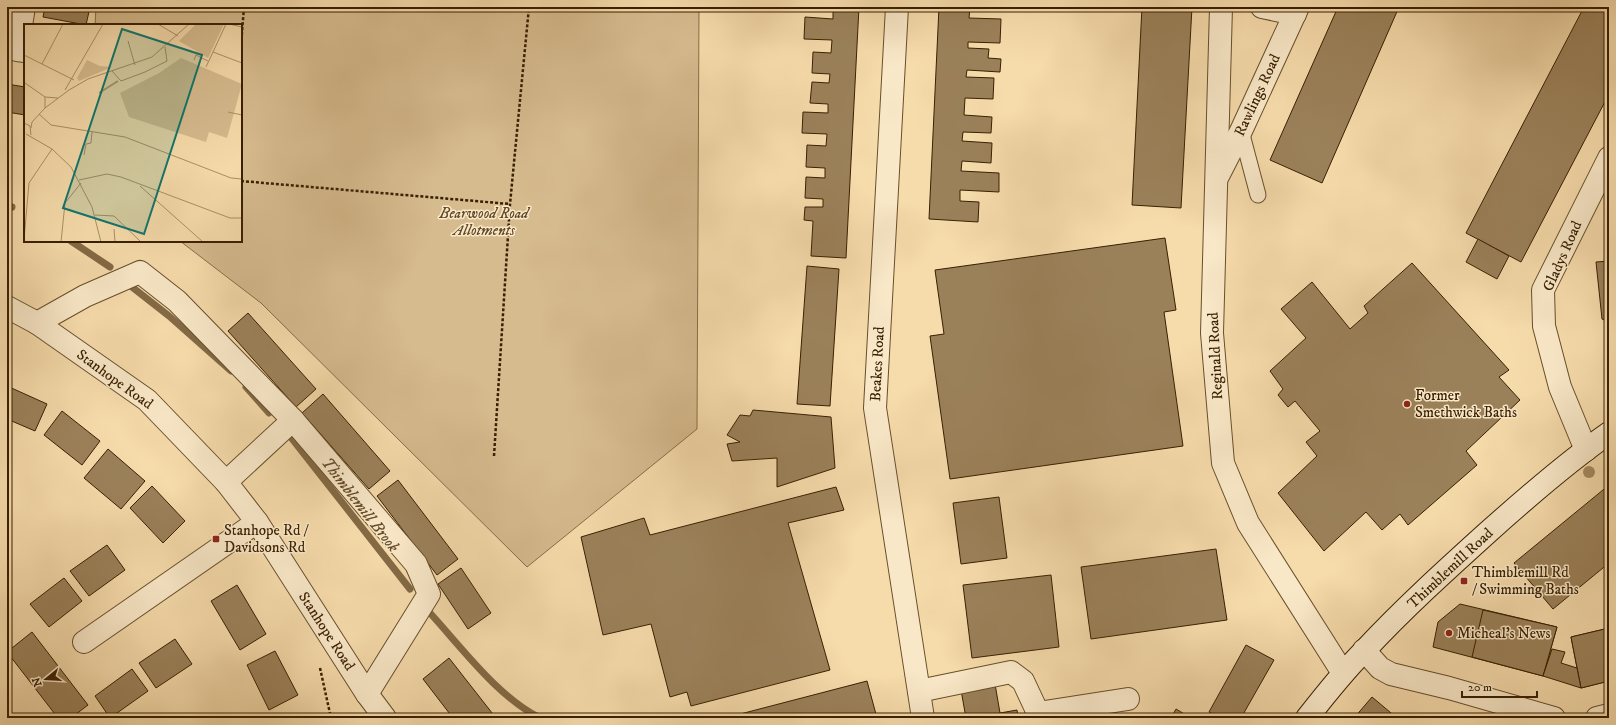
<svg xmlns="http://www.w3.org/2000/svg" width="1616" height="725" viewBox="0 0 1616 725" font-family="'IM FELL DW Pica',serif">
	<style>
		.green { fill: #d6bb8e; stroke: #876e48 }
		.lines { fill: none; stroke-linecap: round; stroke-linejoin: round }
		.stream { stroke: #836a45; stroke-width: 7 }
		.building { fill: #9b815a; stroke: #382002 }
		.service-casing { stroke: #684f2c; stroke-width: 17 }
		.minor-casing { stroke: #684f2c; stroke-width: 24 }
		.tertiary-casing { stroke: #684f2c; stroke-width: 24 }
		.secondary-casing { stroke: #382002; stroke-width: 24 }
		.path { stroke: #382002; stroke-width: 2.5; stroke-dasharray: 3 2; stroke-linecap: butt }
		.service { stroke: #f9e8c8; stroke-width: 15 }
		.minor { stroke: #f9e8c8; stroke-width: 22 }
		.tertiary { stroke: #f9e8c8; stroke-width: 22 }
		.secondary { stroke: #f9e8c8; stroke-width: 22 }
		.tree { fill: #a48a61 }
		.poi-dot { fill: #8f2418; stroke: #f9e8c8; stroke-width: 1.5 }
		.labels { text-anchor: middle; stroke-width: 3; stroke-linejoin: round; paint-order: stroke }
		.street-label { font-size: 15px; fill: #382002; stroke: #f9e8c8 }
		.park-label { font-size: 15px; font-style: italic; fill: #604725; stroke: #f9e8c8 }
		.poi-label { font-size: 15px; fill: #382002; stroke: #f9e8c8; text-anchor: start }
		.water-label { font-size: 16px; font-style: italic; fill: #644b29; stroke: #f9e8c8 }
		.inset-river { fill: none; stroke: #b59b72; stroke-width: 2 }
		.inset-road { fill: none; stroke: #aa9067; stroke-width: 1 }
		.view { fill: #0f766e; fill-opacity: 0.15; stroke: #0f766e; stroke-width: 2 }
		.inset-edge { fill: none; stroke: #382002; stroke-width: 2 }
	</style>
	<rect width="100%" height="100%" fill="#f6dbab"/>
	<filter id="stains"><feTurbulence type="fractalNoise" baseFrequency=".005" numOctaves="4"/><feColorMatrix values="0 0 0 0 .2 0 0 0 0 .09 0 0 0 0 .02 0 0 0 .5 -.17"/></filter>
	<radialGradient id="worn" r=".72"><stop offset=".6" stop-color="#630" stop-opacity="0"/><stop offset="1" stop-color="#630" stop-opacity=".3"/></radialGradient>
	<!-- green -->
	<path class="green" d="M96,7H699L697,429L527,567L261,303L180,241H241V25H95Z"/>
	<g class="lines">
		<!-- stream -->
		<g class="stream">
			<path d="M7,206L12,207"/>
			<path d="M71,241L110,267"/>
			<path d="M132,287L169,316L231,371"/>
			<path d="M246,387L269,413"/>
			<path d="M290,436L410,589"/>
			<path d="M430,613C462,648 498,697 540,718"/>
		</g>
	</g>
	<!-- building -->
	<g class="building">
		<path d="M45,7H90L86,25L43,17Z"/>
		<path d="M807,7H859L846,258L811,256L813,221L804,220L805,207H823V199L805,198L806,177L825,178V168L806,167L807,145L826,146L827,134L802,133L803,112L828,113V104L810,103L812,82L829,83L830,74L812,73L813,52L831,53L832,40L804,39L805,17L833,19V10L807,9Z"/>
		<path d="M939,7H970L969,18L1001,19L1000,43L968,42V48L989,49L988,58L1001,59L1000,72L967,70L966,77L994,78L993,99L965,98L964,115L992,117L991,133L963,132L962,141L992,143L991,163L962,161L961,171L999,173V192L960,190V201L979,202L978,222L929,219Z"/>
		<path d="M1142,7H1192L1181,208L1132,205Z"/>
		<path d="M1338,7H1399L1322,183L1270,160Z"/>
		<path d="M1584,7H1609V94L1521,262L1466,233Z"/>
		<path d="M7,84L25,87V115L7,112Z"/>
		<path d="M1165,238L1176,310L1164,312L1183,446L950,479L930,336L944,334L935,270Z"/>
		<path d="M1478,239L1509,256L1497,279L1466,262Z"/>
		<path d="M1609,261V322L1602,319L1596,262Z"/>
		<path d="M1412,263L1509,370L1499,377L1520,400L1466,451L1477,465L1408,525L1400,514L1382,530L1366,512L1324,551L1278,493L1317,456L1306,442L1320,431L1295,401L1288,407L1278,395L1283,389L1270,371L1306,338L1281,309L1312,282L1350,329L1368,313L1364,306Z"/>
		<path d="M807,266L839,269L830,406L797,404Z"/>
		<path d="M248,313L316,389L296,407L228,331Z"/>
		<path d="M7,386L47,404L35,431L7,419Z"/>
		<path d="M323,394L390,471L369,489L302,413Z"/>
		<path d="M753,410L831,417L835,468L777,487V458L732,461L727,444L740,442L727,435L740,415L750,416Z"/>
		<path d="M62,411L100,441L82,465L44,435Z"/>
		<path d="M108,449L145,481L121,509L84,478Z"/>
		<path d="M398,480L458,559L437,575L377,496Z"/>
		<path d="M1609,485V563L1553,609L1514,563Z"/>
		<path d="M152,486L185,521L163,543L130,508Z"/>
		<path d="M836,487L844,510L788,523L830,670L691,706L687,692L670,697L651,624L603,635L581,537L644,518L650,535Z"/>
		<path d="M999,497L1007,558L961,564L953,503Z"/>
		<path d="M107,545L125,570L89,596L70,571Z"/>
		<path d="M1216,549L1227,620L1091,639L1081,567Z"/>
		<path d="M461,568L491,613L468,629L438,584Z"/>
		<path d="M1051,575L1059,647L972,658L963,585Z"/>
		<path d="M64,578L82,601L49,627L30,604Z"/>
		<path d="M237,585L266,634L240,650L211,601Z"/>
		<path d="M1460,604L1557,627L1543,676L1433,647L1438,622Z"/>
		<path d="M1483,610L1557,627L1543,676L1472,657Z"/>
		<path d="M1609,628V681L1581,688L1571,637Z"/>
		<path d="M1609,628V681L1581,688L1571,637Z"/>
		<path d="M32,632L88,705L71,718H58L7,652Z"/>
		<path d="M175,639L192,664L156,688L139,663Z"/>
		<path d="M1246,645L1274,660L1241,718H1220L1209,712Z"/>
		<path d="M1552,649L1565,652L1561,663L1577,668L1581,688L1543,676Z"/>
		<path d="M275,651L298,695L269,710L247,665Z"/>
		<path d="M449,658L496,718H453L423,679Z"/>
		<path d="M132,669L148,691L110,718L95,696Z"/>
		<path d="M867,681L877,718H725Z"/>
		<path d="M995,684L1000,713L1017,710L1018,718H966L961,690Z"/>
		<path d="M1372,697L1397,718H1354Z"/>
		<path d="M1176,709L1191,718H1171Z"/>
	</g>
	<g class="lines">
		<!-- service casing -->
		<g class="service-casing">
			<path id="service" d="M1241,131L1258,195"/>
		</g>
		<!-- minor casing -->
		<g class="minor-casing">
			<g id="minor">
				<path d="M24,7L17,50L25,51"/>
				<path d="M897,7L875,408L923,718"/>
				<path d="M1221,7L1212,333L1223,463L1248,523L1343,673"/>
				<path d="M1262,7L1295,14"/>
				<path d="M1218,176L1241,131L1298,7"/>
				<path d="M37,323L85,296L140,272L177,301L293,420L416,564L429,594L367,694"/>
				<path d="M1586,450L1560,387L1544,326L1543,290L1609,158"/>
				<path d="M226,482L293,420"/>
				<path d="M84,642L257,522"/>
				<path d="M1364,650L1380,668L1391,674L1449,688L1554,718"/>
				<path d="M919,691L1011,672L1023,681L1038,713L1128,699"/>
				<path d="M1597,718L1609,715"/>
			</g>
		</g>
		<!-- tertiary casing -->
		<g class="tertiary-casing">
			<path id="tertiary" d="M7,307L37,323L147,400L226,482L257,522L367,694L385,718"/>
		</g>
		<!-- secondary casing -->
		<g class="secondary-casing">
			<path id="secondary" d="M1307,718C1325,695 1343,672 1364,651C1403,609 1445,571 1487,533C1526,498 1566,463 1609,433"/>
		</g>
		<!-- path -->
		<g class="path">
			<path d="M241,45L244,7"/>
			<path d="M241,181L510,204"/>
			<path d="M494,456L510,204L529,7"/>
			<path d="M320,668L331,718"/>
		</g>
		<!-- service -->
		<use href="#service" class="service"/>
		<!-- minor -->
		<use href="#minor" class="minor"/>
		<!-- tertiary -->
		<use href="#tertiary" class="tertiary"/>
		<!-- secondary -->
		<use href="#secondary" class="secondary"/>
	</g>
	<!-- trees -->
	<circle class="tree" cx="1589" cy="472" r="6"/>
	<!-- markers -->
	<g class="poi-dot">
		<circle cx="1407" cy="404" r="4"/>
		<rect x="212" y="535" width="8" height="8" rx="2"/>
		<rect x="1460" y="577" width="8" height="8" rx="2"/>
		<circle cx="1449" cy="633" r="4"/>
	</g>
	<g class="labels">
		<!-- street labels -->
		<g class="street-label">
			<text transform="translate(1257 95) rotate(-65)" y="5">Rawlings Road</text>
			<text transform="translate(1562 256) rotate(-66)" y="5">Gladys Road</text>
			<text transform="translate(1215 356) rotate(-93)" y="5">Reginald Road</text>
			<text transform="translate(877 364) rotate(-87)" y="5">Beakes Road</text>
			<text transform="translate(115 379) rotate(36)" y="5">Stanhope Road</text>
			<text transform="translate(1450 568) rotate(-43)" y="5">Thimblemill Road</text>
			<text transform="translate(327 631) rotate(57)" y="5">Stanhope Road</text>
		</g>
		<!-- park labels -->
		<g class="park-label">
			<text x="484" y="218">Bearwood Road<tspan x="484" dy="17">Allotments</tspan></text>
		</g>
		<!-- poi labels -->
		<g class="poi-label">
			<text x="1415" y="400">Former<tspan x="1415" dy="17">Smethwick Baths</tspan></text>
			<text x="224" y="535">Stanhope Rd /<tspan x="224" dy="17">Davidsons Rd</tspan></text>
			<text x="1472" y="577">Thimblemill Rd<tspan x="1472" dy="17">/ Swimming Baths</tspan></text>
			<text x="1457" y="638">Micheal's News</text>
		</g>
		<!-- water labels -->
		<g class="water-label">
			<text transform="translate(361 504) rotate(52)" y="6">Thimblemill Brook</text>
		</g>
	</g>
	<!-- overview -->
	<g transform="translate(24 24)">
		<rect width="218" height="218" fill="#f6dbab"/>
		<path d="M172,0H200L184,34L155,17ZM157,34L218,60L203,114L185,108L182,118L105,93L96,69L135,49ZM63,36L76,42L88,43L55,57L53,54Z" fill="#d6bb8e"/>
		<path class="inset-river" d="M75,69L94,57"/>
		<path class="inset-road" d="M134,0L154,12M205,0L218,3M104,17L111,41M189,28L218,39M0,31L50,56M170,36L172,31L184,37M18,40L39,0M182,43L202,0M88,47L97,57L121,48L143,37L141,23M1,59L21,73M41,66L79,0M21,84V73L34,74M204,88L218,91M15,90L27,101L101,113L207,154L218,155M0,99L6,102L7,111M7,104L8,98L21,84L45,66L64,55L128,33L165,0M2,110L28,125L47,143L68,183L77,218M60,131L62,120L67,119L68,108M55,156L83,150L97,153L206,194H218M116,162L179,218M71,191L90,192L117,218M90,205L91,218M0,216L5,159L28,125M37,218L41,179L57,159"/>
		<path class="view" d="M98,5L178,31L120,210L39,184Z"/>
		<rect width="218" height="218" class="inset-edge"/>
	</g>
	<!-- margin -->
	<rect width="1616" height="725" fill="none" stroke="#f6dbab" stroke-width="24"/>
	<rect x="8" y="8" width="1600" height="709" fill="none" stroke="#382002" stroke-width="2"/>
	<rect x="12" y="12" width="1592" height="701" fill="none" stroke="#382002"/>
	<!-- north arrow -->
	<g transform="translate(46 679) rotate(252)" stroke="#f9e8c8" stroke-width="3" paint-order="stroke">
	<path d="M0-3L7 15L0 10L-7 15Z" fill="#382002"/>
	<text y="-6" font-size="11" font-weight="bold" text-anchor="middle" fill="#382002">N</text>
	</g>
	<!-- scale -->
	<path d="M1462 691v6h75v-6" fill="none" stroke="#382002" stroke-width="2"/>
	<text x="1468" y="691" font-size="12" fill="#382002" stroke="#f9e8c8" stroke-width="3" paint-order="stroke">20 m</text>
	<rect width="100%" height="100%" filter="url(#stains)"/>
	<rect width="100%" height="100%" fill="url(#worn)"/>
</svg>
